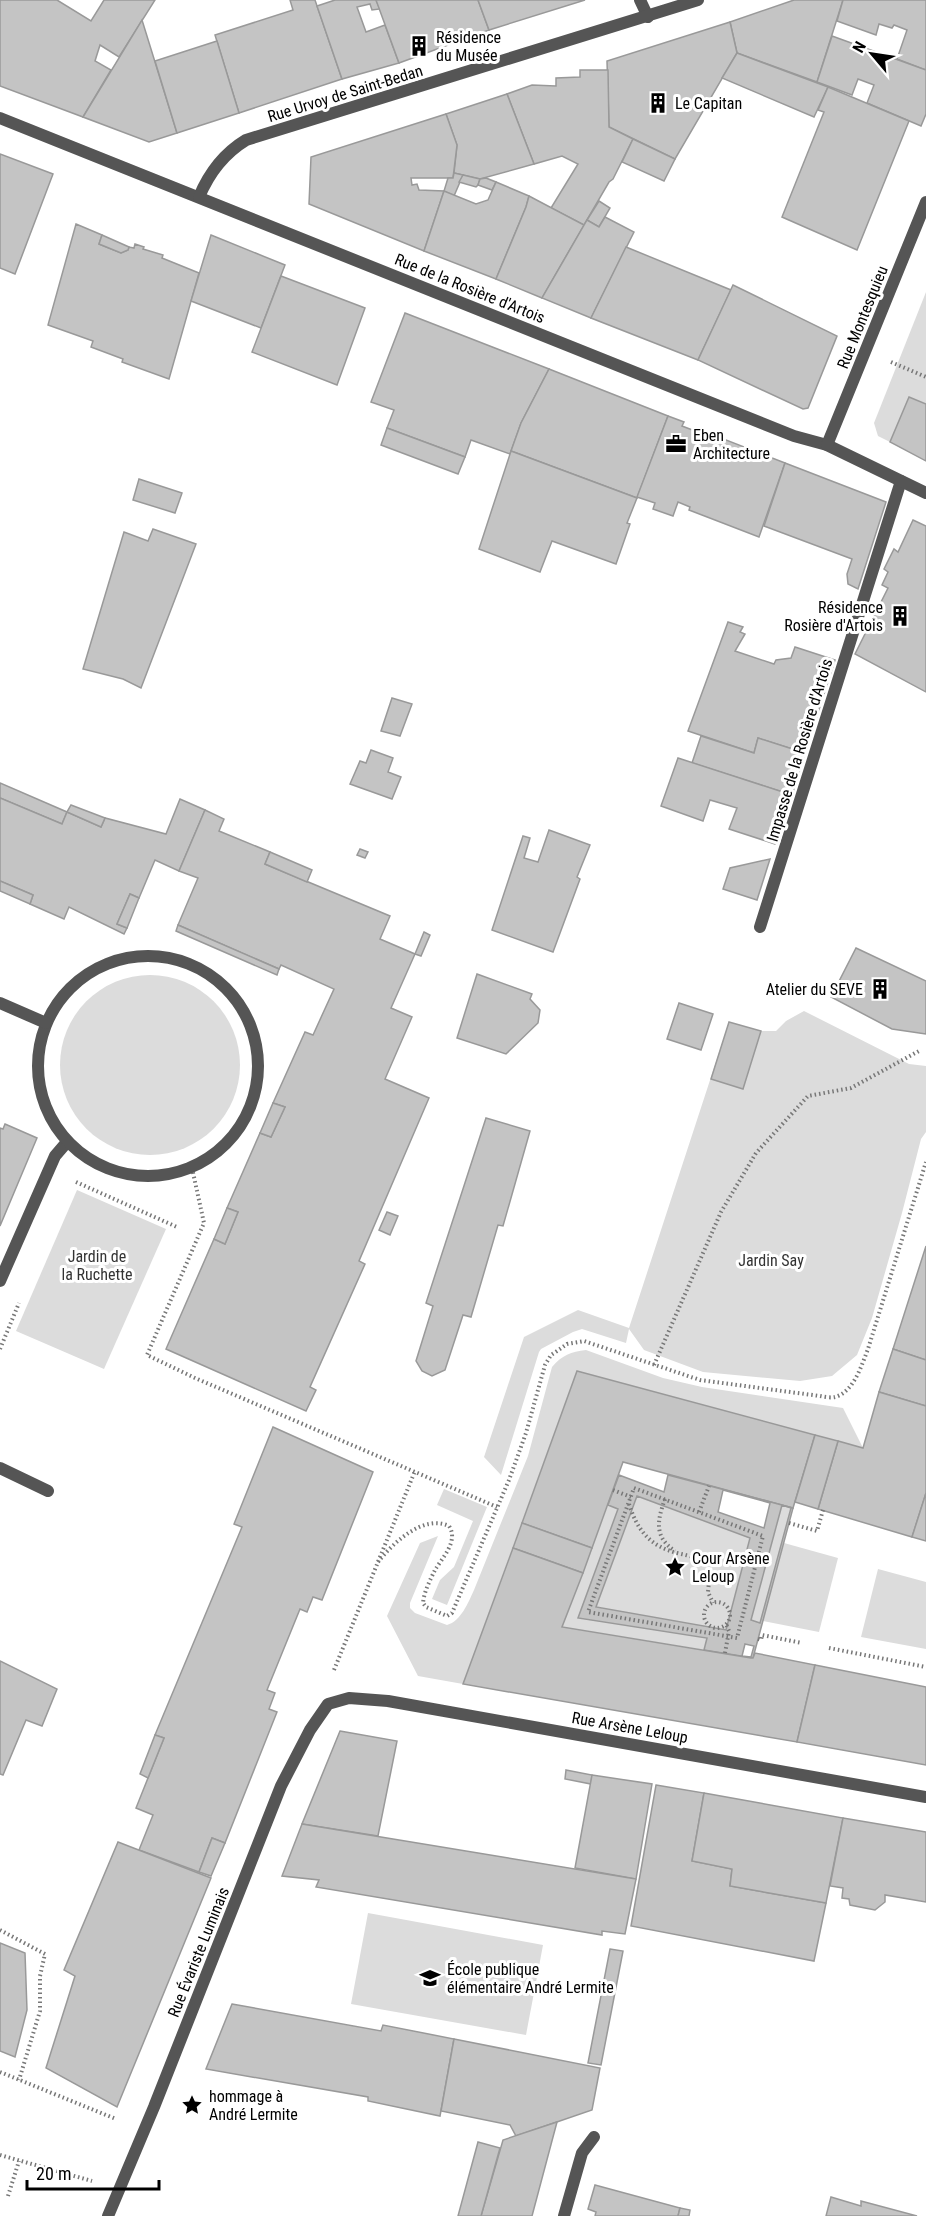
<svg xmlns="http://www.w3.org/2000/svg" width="926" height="2216" viewBox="0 0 926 2216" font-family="'Roboto Condensed',sans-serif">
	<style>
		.green { fill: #dcdcdc }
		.building { fill: #c4c4c4; stroke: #999; stroke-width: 1.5; fill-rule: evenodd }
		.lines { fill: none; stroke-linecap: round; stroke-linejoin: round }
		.path { stroke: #777; stroke-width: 4; stroke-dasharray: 1.5 3; stroke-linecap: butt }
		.service { stroke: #555; stroke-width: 12 }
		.minor { stroke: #555; stroke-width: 12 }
		.labels { text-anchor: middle; stroke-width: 6; stroke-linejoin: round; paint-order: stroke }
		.poi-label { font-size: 16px; fill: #000; stroke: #fff; text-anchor: start }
		.street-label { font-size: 16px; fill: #000; stroke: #fff }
		.park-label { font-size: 16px; fill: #333; stroke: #fff }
	</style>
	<rect width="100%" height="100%" fill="#fff"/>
	<!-- green -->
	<g class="green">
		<path d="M926,292V460L878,436L874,423Z"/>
		<circle cx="150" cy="1065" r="90"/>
		<path d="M804,1011L909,1064L926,1066V1132L921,1139L902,1213L872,1318L857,1355L832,1376L800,1381L703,1372L644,1350L629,1329L626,1343L582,1329L573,1332L541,1349L539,1352L501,1475L484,1457L524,1337L578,1310L629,1328L729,1022L761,1031H776L786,1021Z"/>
		<path d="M77,1190L166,1229L104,1369L16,1331Z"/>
		<path d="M586,1350L663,1378L702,1387L843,1408L863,1448L577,1371L463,1684L418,1676L387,1616L420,1543L438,1536L410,1603V1608L415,1613L447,1625C461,1621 468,1603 474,1590L528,1456L552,1367C562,1355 571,1352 586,1350Z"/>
		<path d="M444,1489L487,1507L447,1605L432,1599L440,1580L454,1567L473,1521L437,1505Z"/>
		<path d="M637,1496L750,1538L726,1630L596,1607Z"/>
		<path d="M608,1505L618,1509L579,1617L707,1638L704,1650L562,1627Z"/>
		<path d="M782,1505L791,1508L760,1623L751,1620Z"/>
		<path d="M784,1543L838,1558L819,1632L763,1621Z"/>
		<path d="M878,1569L926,1582V1649L861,1637Z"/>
		<path d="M368,1913L543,1945L526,2035L351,2004Z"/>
	</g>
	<!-- building -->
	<g class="building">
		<path d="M0,0H57L91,21L104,0H155L119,57L100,45L95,61L111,70L83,117L0,86Z"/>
		<path d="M290,0H315L342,79L239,113L215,35L293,10Z"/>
		<path d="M335,0H376L380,9L372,10L370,4L357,7L366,32L385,25L399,63L342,79L317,6Z"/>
		<path d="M376,0H478L489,30L399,63Z"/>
		<path d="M478,0H585L489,30Z"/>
		<path d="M794,0H843L817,82L737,53L730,22Z"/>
		<path d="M926,0V70L897,59L907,30L894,25L892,28L879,24L876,35L837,21L843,0Z"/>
		<path d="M142,20L177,133L149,142L83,117Z"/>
		<path d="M730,22L737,53L675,159L609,127L607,61Z"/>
		<path d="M832,36L926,70V114L921,126L867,103L874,85L858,79L852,95L817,82Z"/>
		<path d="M217,41L239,113L177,133L155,61Z"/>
		<path d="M737,53L828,87L814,117L722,78Z"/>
		<path d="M580,70H608L609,127L633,139L613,179L609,182L584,225L551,208L578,164L562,156L534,164L507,94L532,85L556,86V78L580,77Z"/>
		<path d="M828,87L909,121L857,250L782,217L824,112L818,110Z"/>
		<path d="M507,94L534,164L480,179L454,173L457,145L446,114Z"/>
		<path d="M446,114L457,145L453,178H411L412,185L417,184L419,190L444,191L424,251L309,204L311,157Z"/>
		<path d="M633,139L675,159L664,181L622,162Z"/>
		<path d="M0,154L53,174L15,274L0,268Z"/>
		<path d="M454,173L463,175L454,196L444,191L448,178H453Z"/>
		<path d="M463,175L480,179L478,185L476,187L459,182Z"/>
		<path d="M486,178L496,182L492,190L478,185L480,179Z"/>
		<path d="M496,182L529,196L526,207L496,279L424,251L444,191L476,204L488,200Z"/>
		<path d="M529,196L584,225L542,298L496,279L526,207Z"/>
		<path d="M599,201L610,208L599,227L587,220Z"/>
		<path d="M605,217L634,232L591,318L542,298L587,220L599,227Z"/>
		<path d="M76,224L102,235L99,244L121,253L128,250L129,247L134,248L135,244L144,247L143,249L163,255L162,258L199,273L169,379L122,362L123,359L91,347L93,341L48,325Z"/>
		<path d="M102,235L129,247L128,250L121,253L99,244Z"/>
		<path d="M211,235L285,265L261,328L191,301Z"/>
		<path d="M626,247L731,290L698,360L591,318Z"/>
		<path d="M281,276L365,308L337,385L252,352Z"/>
		<path d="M733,285L837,336L808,408L803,409L698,360Z"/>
		<path d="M405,313L549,369L521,423L510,454L471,440L465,457L387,428L394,410L371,402Z"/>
		<path d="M549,369L668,416L637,498L511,451L521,423Z"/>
		<path d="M909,397L926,404V461L890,442Z"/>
		<path d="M668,416L684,422L682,426L716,439V436L785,463L759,537L689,510L690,507L678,502L673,516L653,509L655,503L637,497Z"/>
		<path d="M387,428L465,457L458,474L381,445Z"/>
		<path d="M511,451L637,498L627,523L630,524L616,564L552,541L540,572L479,549Z"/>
		<path d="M785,463L886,502L858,589L848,584L847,574L852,559L764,526Z"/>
		<path d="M139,479L182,493L175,513L133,500Z"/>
		<path d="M913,520L926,526V692L855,654L888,588L882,585L888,572L884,569L894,549L898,552Z"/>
		<path d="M153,529L196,544L141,688L123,679L83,669L124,532L148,541Z"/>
		<path d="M728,622L743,627L740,632L745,634L735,651L774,664L776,660L791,658L795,647L835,660L805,753L758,738L754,753L688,731Z"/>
		<path d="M392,698L412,704L400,736L381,731Z"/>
		<path d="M701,736L754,753L758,738L805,753L792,795L692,763Z"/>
		<path d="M371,750L393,758L388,772L401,777L392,799L350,784L360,761L366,763Z"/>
		<path d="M678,758L792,795L775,844L729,829L737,808L710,800L703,821L661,806Z"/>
		<path d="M0,783L67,812L62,824L0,798Z"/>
		<path d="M0,798L62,824L67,812L101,827L105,818L166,834L180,799L205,810L179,871L155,860L139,898L130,894L117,924L127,928L124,934L69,907L64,919L30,904L33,895L0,881Z"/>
		<path d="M71,805L105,818L101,827L67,812Z"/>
		<path d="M205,810L224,819L219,831L270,852L265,864L390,916L380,939L415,954L391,1008L412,1017L385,1079L429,1098L359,1261L365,1264L310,1387L316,1390L306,1411L166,1349L214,1239L225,1244L238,1212L227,1208L260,1133L271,1137L285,1107L273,1103L305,1032L313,1035L334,989L281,965L279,969L178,925L198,878L179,871Z"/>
		<path d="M549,830L590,845L577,877L580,879L553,952L492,930L523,836L530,838L524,858L538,862Z"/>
		<path d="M360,849L368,852L365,858L357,855Z"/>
		<path d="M270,852L312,870L307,882L265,864Z"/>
		<path d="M770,859L757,900L723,889L730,868Z"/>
		<path d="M0,881L33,895L30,904L0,891Z"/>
		<path d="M130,894L139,898L127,928L117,924Z"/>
		<path d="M178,925L279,969L277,975L176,931Z"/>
		<path d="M424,932L430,935L421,956L415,954Z"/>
		<path d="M856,948L926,981V1034L892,1029L831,997Z"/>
		<path d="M477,974L532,994L530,999L540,1010L538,1023L506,1054L457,1038Z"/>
		<path d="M679,1003L713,1014L701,1050L667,1039Z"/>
		<path d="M729,1022L761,1031L743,1089L711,1079Z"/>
		<path d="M273,1103L285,1107L271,1137L260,1133Z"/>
		<path d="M486,1118L530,1131L503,1226L498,1225L471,1317L463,1315L445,1370L432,1376L422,1371L416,1361L433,1306L426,1303Z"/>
		<path d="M5,1124L37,1138L0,1226V1128L3,1129Z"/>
		<path d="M227,1208L238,1212L225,1244L214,1239Z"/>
		<path d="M387,1212L398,1216L390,1235L379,1230Z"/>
		<path d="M926,1246V1360L893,1349Z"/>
		<path d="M893,1349L926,1360V1406L879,1392Z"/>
		<path d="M577,1371L815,1435L793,1508L623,1462L592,1548L522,1523Z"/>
		<path d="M879,1392L926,1406V1493L912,1537L818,1509L838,1441L863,1448Z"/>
		<path d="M273,1427L373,1472L322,1600L313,1597L307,1612L300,1609L267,1690L275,1693L269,1709L277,1712L225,1843L212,1838L199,1872L139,1850L153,1815L136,1808L164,1738L155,1735L242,1527L234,1524Z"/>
		<path d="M815,1435L838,1441L818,1509L795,1502Z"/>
		<path d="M619,1475L664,1492L668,1475L793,1508L753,1658L704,1650L707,1638L578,1618L618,1509L608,1505ZM723,1490L770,1503L764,1528L718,1512ZM637,1496L750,1538L726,1630L596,1607ZM782,1505L791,1508L760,1623L751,1620ZM745,1644L754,1646L751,1657L742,1656Z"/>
		<path d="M926,1493V1541L912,1537Z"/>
		<path d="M522,1523L592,1548L583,1573L513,1548Z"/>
		<path d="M513,1548L583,1573L562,1627L751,1658H753L755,1653L815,1665L797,1742L463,1684Z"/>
		<path d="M0,1661L57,1689L42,1726L26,1720L3,1775L0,1774Z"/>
		<path d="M815,1665L926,1687V1765L797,1742Z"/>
		<path d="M340,1731L397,1741L378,1836L302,1824Z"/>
		<path d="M155,1735L164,1738L148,1778L140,1774Z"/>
		<path d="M566,1770L592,1775L591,1784L565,1779Z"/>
		<path d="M592,1775L652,1784L636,1879L575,1868Z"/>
		<path d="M656,1785L704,1793L692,1861L732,1869L730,1886L826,1903L814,1961L631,1926Z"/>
		<path d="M704,1793L843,1818L826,1903L730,1886L732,1869L692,1861Z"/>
		<path d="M843,1818L926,1832V1902L885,1895V1902L875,1910L850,1905L849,1899L842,1898L843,1888L830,1886Z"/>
		<path d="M302,1824L636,1879L625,1934L602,1931V1935L316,1887L319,1880L282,1876Z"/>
		<path d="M212,1838L225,1843L211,1876L199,1872Z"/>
		<path d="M118,1842L211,1878L117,2107L46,2068L75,1976L64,1970Z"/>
		<path d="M0,1943L25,1953L27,2010L15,2057L0,2051Z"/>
		<path d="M610,1949L623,1951L601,2065L588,2063Z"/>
		<path d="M232,2004L381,2031L383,2025L454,2039L440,2116L368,2101V2097L206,2069Z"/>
		<path d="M454,2039L600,2068L592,2110L516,2136L510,2125L441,2111Z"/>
		<path d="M557,2122L532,2216H481L503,2140Z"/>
		<path d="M478,2142L500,2148L481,2216H458Z"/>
		<path d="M595,2185L680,2208L678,2216H595L596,2212L588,2209Z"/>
		<path d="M831,2197L861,2206V2201L917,2216H826Z"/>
		<path d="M680,2208L690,2210L689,2216H678Z"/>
	</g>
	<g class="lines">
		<!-- path -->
		<g class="path">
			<path d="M891,362L926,377"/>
			<path d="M192,1168L204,1223L147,1355L195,1378L497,1507"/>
			<path d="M76,1182L177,1227"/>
			<path d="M0,1349L19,1303"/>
			<path d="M654,1365L721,1212L756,1153L808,1096L851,1088L919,1051"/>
			<path d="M634,1488L763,1536L737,1638L588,1612Z"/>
			<path d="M613,1490L631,1497"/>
			<path d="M665,1499C657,1521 654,1537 675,1551"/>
			<path d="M629,1504C637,1529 649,1546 677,1553C690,1556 702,1558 710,1570L708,1592L713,1603"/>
			<path d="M699,1512L709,1486"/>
			<path d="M789,1523L817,1531L823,1510"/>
			<path d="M378,1562C393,1543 423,1514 449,1526C459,1541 442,1558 435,1570C430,1580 424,1592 423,1603L426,1607L447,1616L452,1613L509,1480L526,1433L545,1365L551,1355L557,1351L567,1344L584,1341L700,1380L820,1396C825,1397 831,1398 835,1397C854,1392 862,1364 868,1349L926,1162"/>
			<circle cx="717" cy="1615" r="13"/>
			<path d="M758,1639L761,1640L762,1635L802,1643"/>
			<path d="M829,1648L926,1667"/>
			<path d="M725,1653L729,1631L726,1624"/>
			<path d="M334,1670L415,1471"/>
			<path d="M0,1930L45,1954L40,1976V2011L19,2080"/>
			<path d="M0,2072L116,2119"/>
			<path d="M0,2155L92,2181"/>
			<path d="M8,2196L19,2161"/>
		</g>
		<!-- service -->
		<g class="service">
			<path d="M760,927L901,481"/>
			<path d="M0,1281L55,1156L67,1142"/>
			<path d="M0,1468L48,1491"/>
		</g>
		<!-- minor -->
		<g class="minor">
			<path d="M640,0L648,17"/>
			<path d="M0,118L794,436L827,445L926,493"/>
			<path d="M199,197C209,173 223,154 246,140L698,0"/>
			<path d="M827,445L926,202"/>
			<circle cx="148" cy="1066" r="110"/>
			<path d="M0,1003L46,1023"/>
			<path d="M108,2216L154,2107L281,1786L310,1730L328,1704L349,1698L388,1701L926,1797"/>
			<path d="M564,2216L582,2153L594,2137"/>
		</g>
	</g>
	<!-- icons -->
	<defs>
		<g id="building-bare" transform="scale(1.62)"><path d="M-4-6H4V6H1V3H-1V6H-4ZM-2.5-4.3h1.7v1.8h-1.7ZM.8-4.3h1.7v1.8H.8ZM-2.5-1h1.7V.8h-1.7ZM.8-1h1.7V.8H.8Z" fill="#000" stroke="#fff" stroke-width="2.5" paint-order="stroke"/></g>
		<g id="office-bare" transform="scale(1.62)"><path d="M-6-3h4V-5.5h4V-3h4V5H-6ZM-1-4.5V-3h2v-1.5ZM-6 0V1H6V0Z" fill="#000" stroke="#fff" stroke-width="2.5" paint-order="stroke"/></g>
		<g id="sight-bare" transform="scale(1.62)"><path d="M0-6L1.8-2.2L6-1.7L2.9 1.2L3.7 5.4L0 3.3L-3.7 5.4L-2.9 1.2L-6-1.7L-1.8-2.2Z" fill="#000" stroke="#fff" stroke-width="2.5" paint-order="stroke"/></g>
		<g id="school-bare" transform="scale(1.62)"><path d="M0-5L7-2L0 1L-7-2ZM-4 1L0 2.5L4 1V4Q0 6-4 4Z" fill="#000" stroke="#fff" stroke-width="2.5" paint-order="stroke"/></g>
	</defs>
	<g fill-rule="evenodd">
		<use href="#building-bare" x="419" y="46"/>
		<use href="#building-bare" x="658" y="103"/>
		<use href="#office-bare" x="676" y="444"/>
		<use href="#building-bare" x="900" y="616"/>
		<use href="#building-bare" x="880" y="989"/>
		<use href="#sight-bare" x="675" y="1567"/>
		<use href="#school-bare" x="430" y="1978"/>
		<use href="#sight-bare" x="192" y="2105"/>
	</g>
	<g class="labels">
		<!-- poi labels -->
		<g class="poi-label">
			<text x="436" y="43">Résidence<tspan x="436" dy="18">du Musée</tspan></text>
			<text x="675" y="109">Le Capitan</text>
			<text x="693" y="441">Eben<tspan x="693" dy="18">Architecture</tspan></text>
			<text x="883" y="613" text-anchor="end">Résidence<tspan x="883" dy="18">Rosière d'Artois</tspan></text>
			<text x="863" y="995" text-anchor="end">Atelier du SEVE</text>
			<text x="692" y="1564">Cour Arsène<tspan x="692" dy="18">Leloup</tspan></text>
			<text x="447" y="1975">École publique<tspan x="447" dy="18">élémentaire André Lermite</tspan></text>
			<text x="209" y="2102">hommage à<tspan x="209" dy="18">André Lermite</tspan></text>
		</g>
		<!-- street labels -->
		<g class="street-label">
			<text transform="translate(345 93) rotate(-17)" y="6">Rue Urvoy de Saint-Bedan</text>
			<text transform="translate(470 288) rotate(22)" y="6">Rue de la Rosière d'Artois</text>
			<text transform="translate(862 317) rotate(-68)" y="6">Rue Montesquieu</text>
			<text transform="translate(799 750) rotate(-73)" y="6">Impasse de la Rosière d'Artois</text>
			<text transform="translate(630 1727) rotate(10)" y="6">Rue Arsène Leloup</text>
			<text transform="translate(198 1952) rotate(-68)" y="6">Rue Évariste Luminais</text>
		</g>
		<!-- park labels -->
		<g class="park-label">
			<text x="97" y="1262">Jardin de<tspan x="97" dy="18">la Ruchette</tspan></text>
			<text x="771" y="1266">Jardin Say</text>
		</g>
	</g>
	<!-- north arrow -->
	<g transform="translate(872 54) rotate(299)" stroke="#ffffff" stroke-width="4.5" paint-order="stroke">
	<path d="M0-4.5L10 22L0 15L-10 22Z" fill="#000000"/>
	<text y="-9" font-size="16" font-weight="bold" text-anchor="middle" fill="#000000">N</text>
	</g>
	<!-- scale -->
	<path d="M27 2180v9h132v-9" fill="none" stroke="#000000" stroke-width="3"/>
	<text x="36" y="2180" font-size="18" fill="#000000" stroke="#ffffff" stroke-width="4.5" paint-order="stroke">20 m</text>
</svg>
